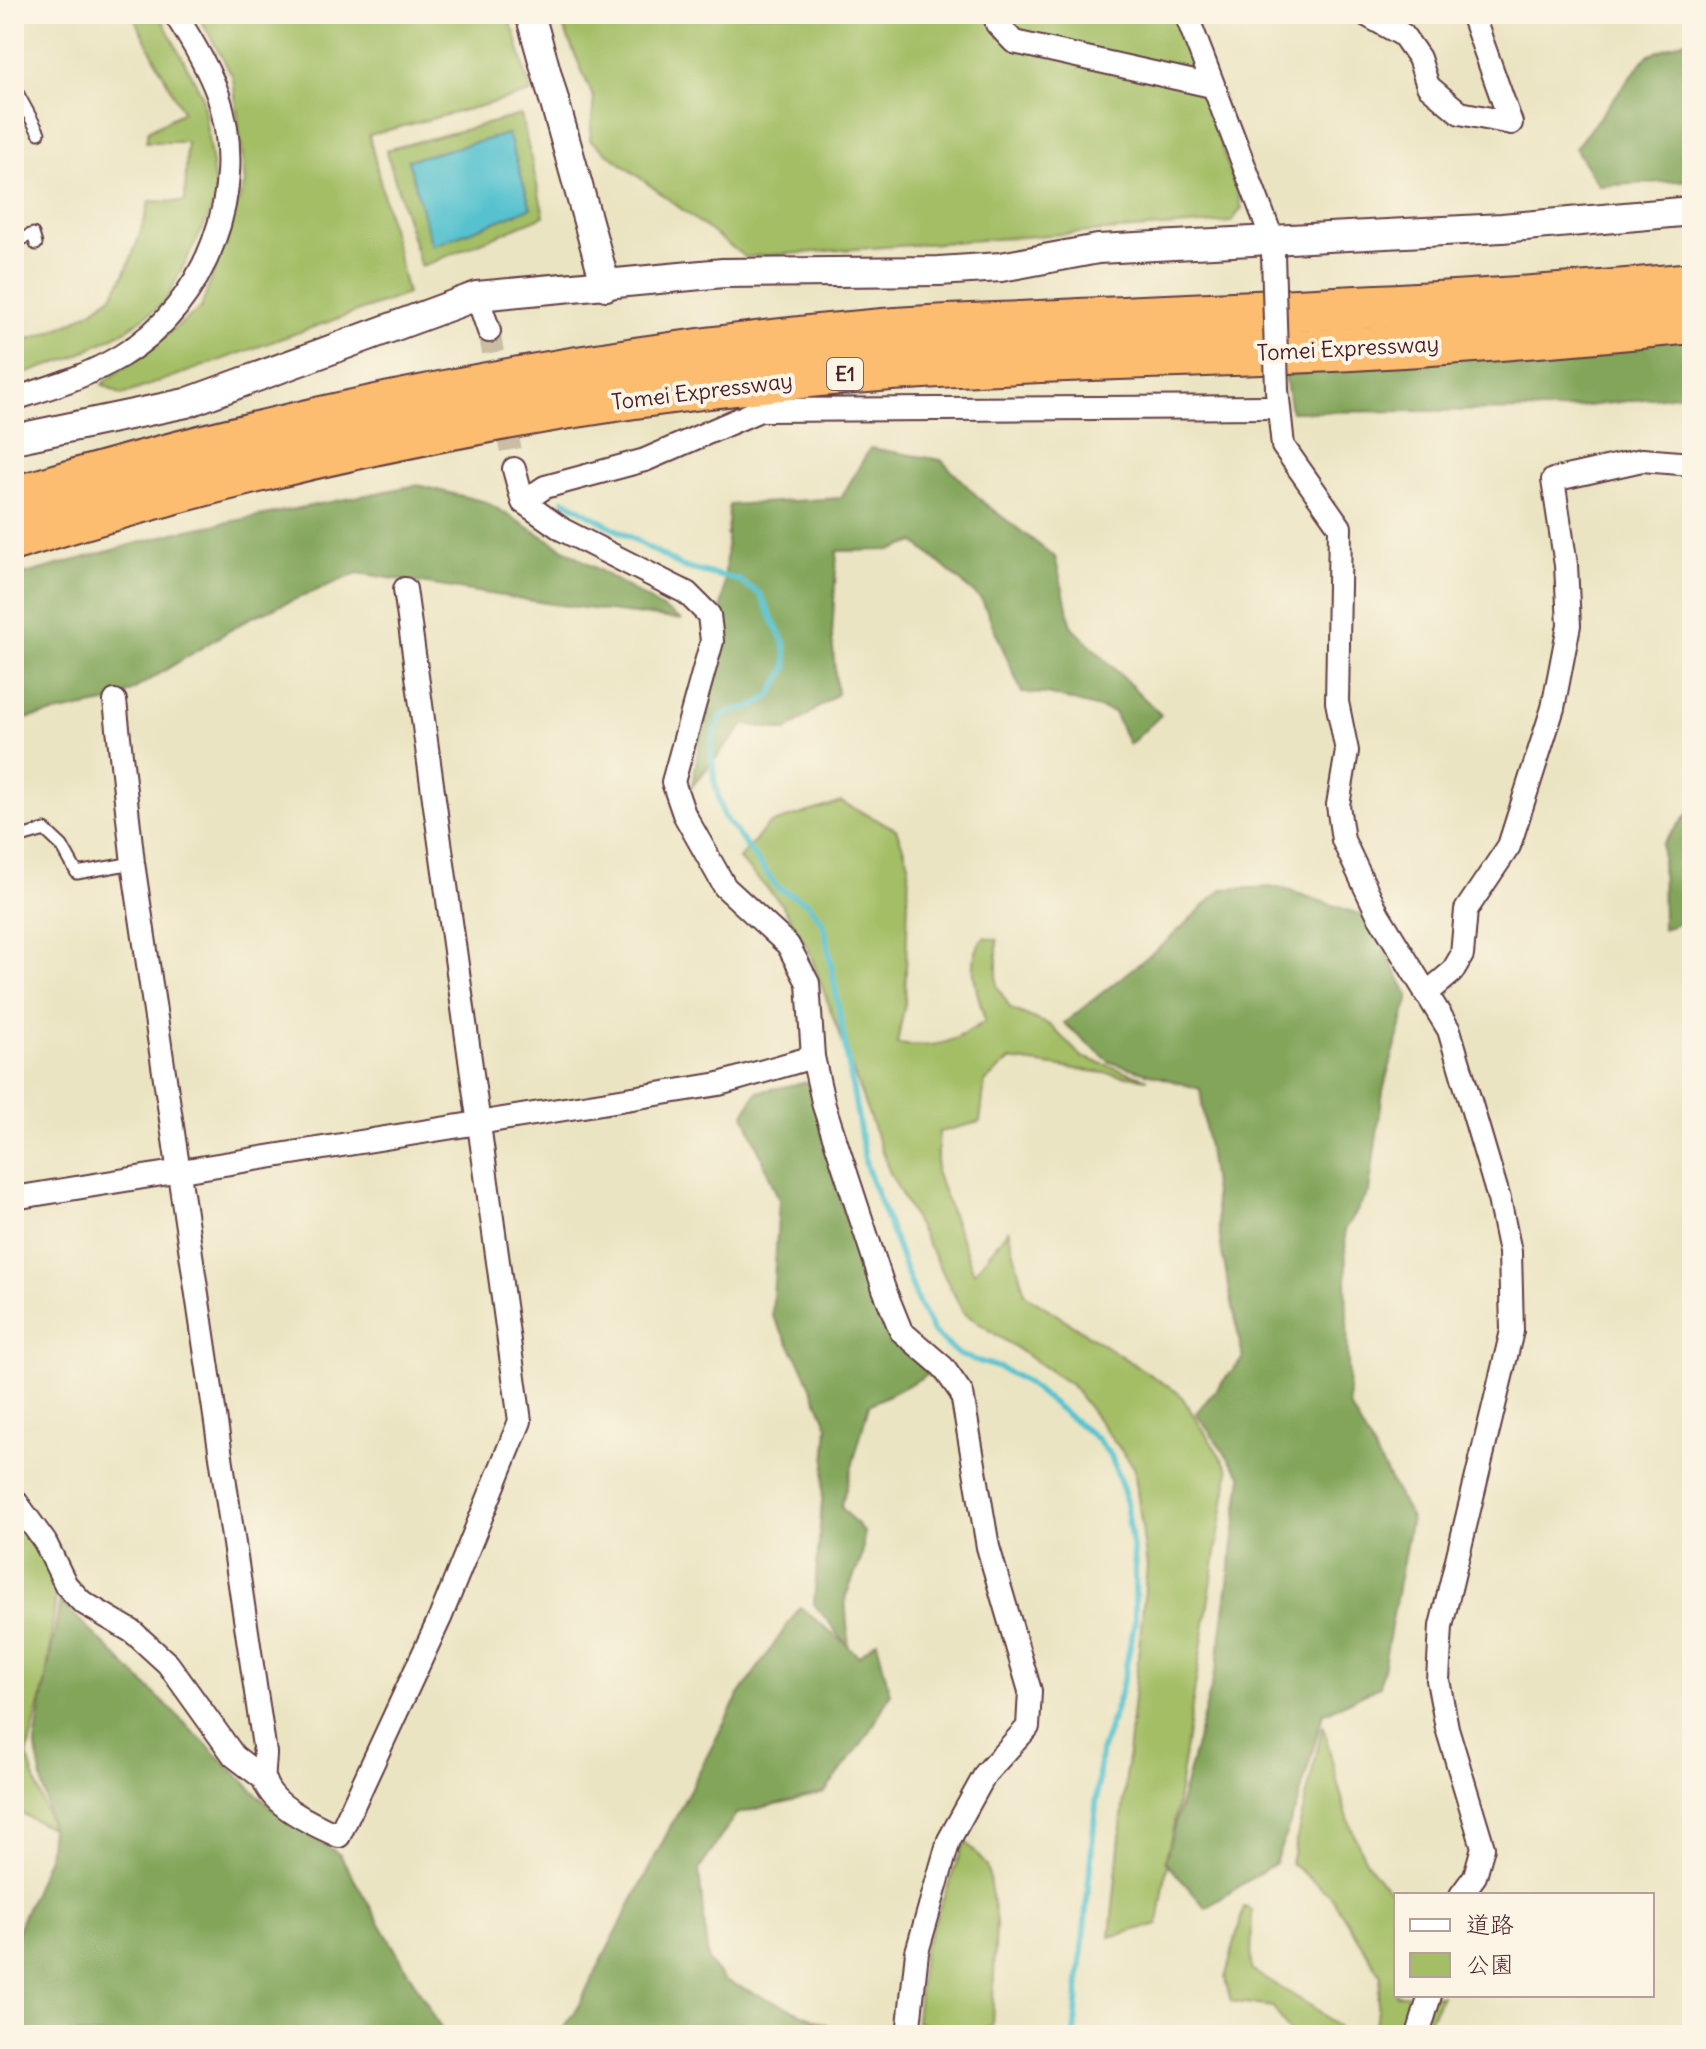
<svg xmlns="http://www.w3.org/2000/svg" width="1706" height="2049" viewBox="0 0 1706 2049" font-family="Delius,'Klee One',sans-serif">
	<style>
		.green { fill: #a3be65; stroke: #766e48; stroke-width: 2 }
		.forest { fill: #82a55a; stroke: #666242; stroke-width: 2 }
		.water { fill: #56c2cf; stroke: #50707d; stroke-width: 2 }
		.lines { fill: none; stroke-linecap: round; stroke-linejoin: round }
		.stream { stroke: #56c2cf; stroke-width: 6 }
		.minor-tunnel { stroke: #cbbda4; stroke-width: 22; stroke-dasharray: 22 11; stroke-linecap: butt }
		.service-casing { stroke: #623d42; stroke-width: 15 }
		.minor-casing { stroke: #623d42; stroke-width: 26 }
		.tertiary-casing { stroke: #623d42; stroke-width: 32 }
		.motorway-casing { stroke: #623d42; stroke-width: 46 }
		.service { stroke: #fff; stroke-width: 11 }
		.minor { stroke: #fff; stroke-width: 22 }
		.tertiary { stroke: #fff; stroke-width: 28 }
		.motorway { stroke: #fcbd6f; stroke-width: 42 }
		.minor-bridge-casing { stroke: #623d42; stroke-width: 26; stroke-linecap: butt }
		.minor-bridge { stroke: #fff; stroke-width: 22 }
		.labels { text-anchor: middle; stroke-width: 8; stroke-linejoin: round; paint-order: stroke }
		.shield { fill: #fcf5e5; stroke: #7f5f63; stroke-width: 2 }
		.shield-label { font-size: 20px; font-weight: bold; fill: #4a1f2b }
		.street-label { font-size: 22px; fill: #4a1f2b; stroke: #fcf5e5 }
	</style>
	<rect width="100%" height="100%" fill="#fcf5e5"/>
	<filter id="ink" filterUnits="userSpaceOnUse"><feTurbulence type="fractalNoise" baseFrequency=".0125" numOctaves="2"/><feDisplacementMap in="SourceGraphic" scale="16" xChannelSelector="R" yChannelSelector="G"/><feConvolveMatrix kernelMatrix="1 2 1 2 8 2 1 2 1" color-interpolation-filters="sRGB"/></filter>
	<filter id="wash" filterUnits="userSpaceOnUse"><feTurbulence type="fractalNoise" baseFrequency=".006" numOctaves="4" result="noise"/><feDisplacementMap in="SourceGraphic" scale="32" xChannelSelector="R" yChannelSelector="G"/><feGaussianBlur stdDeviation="1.8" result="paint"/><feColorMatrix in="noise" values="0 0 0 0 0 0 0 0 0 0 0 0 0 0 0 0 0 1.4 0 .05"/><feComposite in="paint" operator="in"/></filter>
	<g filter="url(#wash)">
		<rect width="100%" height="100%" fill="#ebe4c2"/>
		<!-- green -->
		<g class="green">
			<path d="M132,14H159L202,95L217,200L165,302L125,331L72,358L14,377V342C47,337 83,319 109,298C124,285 146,221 149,201L185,202L187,142H146L148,131L183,112Z"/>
			<path d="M198,14H505L515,33L531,93L369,135L407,294L122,395L102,384L201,308L245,183L233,77Z"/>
			<path d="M558,14H1177L1242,208L1231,222L745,257L590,140L594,99Z"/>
			<path d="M521,115L544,216L421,267L386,150Z"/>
			<path d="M841,802L896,829L909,863L905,1003L897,1044C936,1049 953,1043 985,1021C978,993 964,962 984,937L997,940V986L1011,1009L1050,1025L1082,1057L1148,1079L1010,1060L985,1082L980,1122L939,1132L936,1172L974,1273L1008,1230L1025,1294L1180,1394L1229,1470L1158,1924L1110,1937L1147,1567L1134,1467L1071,1385L964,1313L890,1173L808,948L781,903L739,859L769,824Z"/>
			<path d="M14,1517H18L57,1586L46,1680L27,1755L51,1828L14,1810Z"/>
			<path d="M1323,1725C1336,1773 1352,1870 1398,1895L1396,1995H1442L1421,2035H1374L1381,1975L1330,1895L1291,1863Z"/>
			<path d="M965,1841L987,1866L996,1922L992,2026C962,2039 944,2035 916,2021L923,1951Z"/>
			<path d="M1244,1907L1252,1910L1251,1970L1313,2007L1338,2027L1339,2035H1291L1273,2007L1231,2001L1225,1979Z"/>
		</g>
		<!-- forest -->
		<g class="forest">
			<path d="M1692,37V180L1599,186L1575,148L1647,56Z"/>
			<path d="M1692,333V393L1555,410L1291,412L1285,375Z"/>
			<path d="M870,448L941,460L984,503L1055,557L1072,627L1161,715L1129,745L1114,712L1047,694L1022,693L982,600L915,542L892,550L837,551L832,636L837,694L786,731L745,724L692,786L724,592L729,505L841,498Z"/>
			<path d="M417,485L486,502L682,620L552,604L358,573L250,618L115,701L14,721V577L178,532Z"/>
			<path d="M1692,809V919L1663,929L1662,844Z"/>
			<path d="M1279,887L1368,917L1409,997L1383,1091L1369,1192L1345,1230L1349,1405L1411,1518L1380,1686L1323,1714L1299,1799L1275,1863L1206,1908L1165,1861L1217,1665L1242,1477L1196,1413L1243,1358L1222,1252L1200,1089L1110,1062L1064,1023L1165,943L1222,889Z"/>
			<path d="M808,1082L861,1276L887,1334L929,1374L869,1405L841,1507L864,1532L862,1557L845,1598L849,1648L859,1656L877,1641L890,1694L870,1732L825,1792L736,1814L699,1870L708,1961L724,1980L851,2035H558L574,2014L737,1698L800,1607L848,1646L814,1604L828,1426L802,1366L772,1315L779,1200L744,1114L757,1092Z"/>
			<path d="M60,1601L269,1806L340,1855L445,2035H14V1939L48,1857L51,1828L35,1743Z"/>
		</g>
		<!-- water -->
		<path class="water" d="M508,134L531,208L432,246L408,160Z"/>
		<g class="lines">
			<!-- stream -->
			<path class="stream" d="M564,500L683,567L738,580L760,594L785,645L787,667L771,695L755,706L729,712L720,718L711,746L714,779L723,815L778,888L808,903L824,924L866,1165L918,1302L933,1332L959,1355L1000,1368L1026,1382L1096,1438L1111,1456L1125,1495L1135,1565V1621L1120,1695L1101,1752L1074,2035"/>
		</g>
	</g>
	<g filter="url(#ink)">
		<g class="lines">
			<!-- minor-tunnel -->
			<path class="minor-tunnel" d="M489,331L514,469"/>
			<!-- service casing -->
			<g class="service-casing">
				<g id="service">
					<path d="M14,87L39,133"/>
					<path d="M14,242L33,234L36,244"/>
					<path d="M14,839L45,830L62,846L77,873L133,863"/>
				</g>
			</g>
			<!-- minor casing -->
			<g class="minor-casing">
				<g id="minor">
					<path d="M995,14L997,24L1014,42L1212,86"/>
					<path d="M1186,14L1273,241V253"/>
					<path d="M1365,14L1403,35L1419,58L1428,86L1460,113L1511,123L1472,14"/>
					<path d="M477,296L489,331"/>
					<path d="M1277,390L1283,446L1340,527L1337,702L1347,751L1338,805L1343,840L1378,914L1449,1030L1499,1199L1510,1252L1512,1331L1441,1626L1438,1680L1447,1728L1483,1847L1475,1876L1461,1895"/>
					<path d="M14,399C51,387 88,376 121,356C206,305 250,190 218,95C208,67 191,39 175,14"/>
					<path d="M514,469L523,502L563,530L687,593L709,615L712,641L673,782L684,814L725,887L788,945L808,983L813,1057L824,1106L884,1289L901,1331L943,1367L962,1394L988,1547L1030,1691L1028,1727L986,1773L949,1840L917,1952L908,2035"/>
					<path d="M523,502L545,487L645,460L760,410L1277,407"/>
					<path d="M115,701L133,863L265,1753C265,1761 263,1772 264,1779C270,1806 317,1826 339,1836L440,1618L520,1421L405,589"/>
					<path d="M1426,994L1452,972L1462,955L1466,910L1509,846L1553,708L1569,625L1566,565L1553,480L1642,460L1692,464"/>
					<path d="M14,1198L719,1084L813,1057"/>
					<path d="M14,1499L45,1542L66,1585L82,1602L133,1632L168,1664L234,1756L264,1779"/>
					<path d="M1418,2035L1430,1995"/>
				</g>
			</g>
			<!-- tertiary casing -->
			<g class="tertiary-casing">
				<g id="tertiary">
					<path d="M530,14L606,286"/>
					<path d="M14,439L186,403L477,296L723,273L939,271L1001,267L1098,249L1502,228L1692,211"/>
				</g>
			</g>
			<!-- motorway casing -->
			<g class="motorway-casing">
				<g id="motorway">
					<path d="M14,498C299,414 587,355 883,330C948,325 1014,324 1079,320C1283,310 1488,304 1692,284"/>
					<path d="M14,539C299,450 593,391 891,369C1044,358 1199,357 1352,349C1465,343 1579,333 1692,322"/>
				</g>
			</g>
			<!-- service -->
			<use href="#service" class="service"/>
			<!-- minor -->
			<use href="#minor" class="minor"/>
			<!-- tertiary -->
			<use href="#tertiary" class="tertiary"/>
			<!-- motorway -->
			<use href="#motorway" class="motorway"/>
			<!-- minor-bridge casing -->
			<g class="minor-bridge-casing">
				<path id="minor-bridge" d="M1273,254L1277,390"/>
			</g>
			<!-- minor-bridge -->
			<use href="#minor-bridge" class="minor-bridge"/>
		</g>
	</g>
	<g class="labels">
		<!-- shield labels -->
		<rect class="shield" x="827" y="358" width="36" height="32" rx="6"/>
		<g class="shield-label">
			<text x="845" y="381">E1</text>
		</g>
		<!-- street labels -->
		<g class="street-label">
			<text transform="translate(1348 348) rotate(-3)" y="8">Tomei Expressway</text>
			<text transform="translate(702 391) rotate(-7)" y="8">Tomei Expressway</text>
		</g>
	</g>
	<!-- margin -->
	<rect width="1706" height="2049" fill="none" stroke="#fcf5e5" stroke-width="48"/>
	<!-- legend -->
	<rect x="1394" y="1893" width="260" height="104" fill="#fcf5e5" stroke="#b59f9b" stroke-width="2"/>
	<rect x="1410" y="1919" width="40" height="12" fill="#ffffff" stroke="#b59f9b" stroke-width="2"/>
	<text x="1466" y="1933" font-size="24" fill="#4a1f2b">道路</text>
	<rect x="1410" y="1953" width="40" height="24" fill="#a3be65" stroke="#b59f9b" stroke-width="2"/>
	<text x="1466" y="1973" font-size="24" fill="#4a1f2b">公園</text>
</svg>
